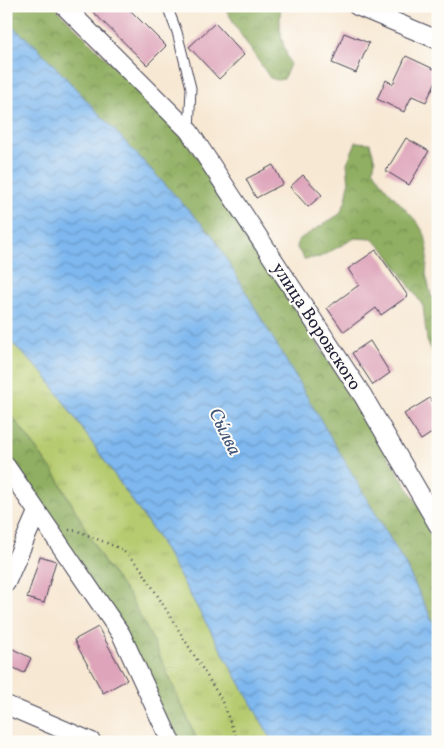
<svg xmlns="http://www.w3.org/2000/svg" width="444" height="748" viewBox="0 0 444 748" font-family="Vollkorn,serif">
	<style>
		.grass { fill: url(#grass-tufts); stroke: #6c7655 }
		.forest { fill: url(#forest-crowns); stroke: #59684e }
		.water { fill: url(#water-waves); stroke: #506d95 }
		.building { fill: #dea4ba }
		.lines { fill: none; stroke-linecap: round; stroke-linejoin: round }
		.service-casing { stroke: #424052; stroke-width: 11 }
		.minor-casing { stroke: #424052; stroke-width: 20 }
		.path { stroke: #424052; stroke-width: 2.5; stroke-dasharray: 1 4; stroke-linecap: butt }
		.service { stroke: #fff; stroke-width: 9 }
		.minor { stroke: #fff; stroke-width: 18 }
		.labels { text-anchor: middle; stroke-width: 4; stroke-linejoin: round; paint-order: stroke }
		.street-label { font-size: 18px; fill: #22223b; stroke: #fdfcf7 }
		.water-label { font-size: 19px; font-style: italic; fill: #42567a; stroke: #fdfcf7 }
	</style>
	<defs>
		<pattern id="grass-tufts" width="24" height="20" patternUnits="userSpaceOnUse" patternTransform="scale(1.25)"><rect width="24" height="20" fill="#b6cb6f"/><path d="M3 7l-1-3M5 7V3M7 7l1-3M15 17l-1-3M17 17v-4M19 17l1-3" fill="none" stroke="#9cae61"/></pattern>
		<pattern id="forest-crowns" width="20" height="18" patternUnits="userSpaceOnUse" patternTransform="scale(1.25)"><rect width="20" height="18" fill="#90af62"/><path d="M2 6a3 3 0 1 1 6 0M12 15a3 3 0 1 1 6 0" fill="none" stroke="#758e52"/></pattern>
		<pattern id="water-waves" width="16" height="10" patternUnits="userSpaceOnUse" patternTransform="scale(1.25)"><rect width="16" height="10" fill="#7eb8ef"/><path d="M0 5q4-4 8 0t8 0" fill="none" stroke="#6795c3"/></pattern>
	</defs>
	<rect width="100%" height="100%" fill="#fdfcf7"/>
	<filter id="ink" filterUnits="userSpaceOnUse"><feTurbulence type="fractalNoise" baseFrequency=".02" numOctaves="2"/><feDisplacementMap in="SourceGraphic" scale="10" xChannelSelector="R" yChannelSelector="G"/><feConvolveMatrix kernelMatrix="1 2 1 2 8 2 1 2 1" color-interpolation-filters="sRGB"/></filter>
	<filter id="wash" filterUnits="userSpaceOnUse"><feTurbulence type="fractalNoise" baseFrequency=".0096" numOctaves="4" result="noise"/><feDisplacementMap in="SourceGraphic" scale="20" xChannelSelector="R" yChannelSelector="G"/><feGaussianBlur stdDeviation="1.12" result="paint"/><feColorMatrix in="noise" values="0 0 0 0 0 0 0 0 0 0 0 0 0 0 0 0 0 1.4 0 .05"/><feComposite in="paint" operator="in"/></filter>
	<g filter="url(#wash)">
		<rect width="100%" height="100%" fill="#f7e8d3"/>
		<!-- grass -->
		<path class="grass" d="M6,337L45,375L157,536L272,739L271,742H198L153,641L130,597L105,564L57,477L6,408Z"/>
		<!-- forest -->
		<g class="forest">
			<path d="M6,6H54L184,137L331,364L438,537V632L405,564L36,46L6,22Z"/>
			<path d="M224,6H281C278,30 282,42 290,64L284,79L277,80L270,78L241,35Z"/>
			<path d="M356,142L370,143L375,161L373,169L385,187L418,223L425,235L428,250L426,274L431,295L438,304V362L427,341L423,306L385,250L372,239L355,238L320,257L304,259L297,248L298,240L340,214L346,200L349,183L347,163Z"/>
			<path d="M6,408L57,477L105,564L130,597L153,641L198,742H179L87,576L48,512L6,450Z"/>
		</g>
		<!-- water -->
		<path class="water" d="M6,22L36,46L213,236L405,564L438,632V742H273L157,536L45,375L6,337Z"/>
		<g id="blocks">
			<!-- building -->
			<g class="building">
				<path d="M87,6H126L166,46L147,65Z"/>
				<path d="M215,23L244,55L219,79L189,47Z"/>
				<path d="M344,33L369,43L356,73L332,63Z"/>
				<path d="M406,56L438,71V77L426,102L412,96L404,112L377,99L386,80L393,84Z"/>
				<path d="M406,138L429,151L409,185L386,171Z"/>
				<path d="M273,165L283,184L256,198L246,179Z"/>
				<path d="M303,175L322,195L308,207L290,187Z"/>
				<path d="M376,250L408,296L381,315L376,308L344,332L327,308L359,285L348,269Z"/>
				<path d="M370,341L390,373L373,385L352,353Z"/>
				<path d="M430,398L438,410V429L421,440L404,414Z"/>
				<path d="M40,556L56,561L44,603L27,598Z"/>
				<path d="M98,627L127,680L103,693L74,640Z"/>
				<path d="M11,648L31,658L24,673L6,664V658Z"/>
			</g>
		</g>
	</g>
	<g filter="url(#ink)">
		<use href="#blocks" fill-opacity="0" stroke="#424052" stroke-width="1"/>
		<g class="lines">
			<!-- service casing -->
			<g class="service-casing">
				<path id="service" d="M167,6L177,32L191,88L189,131"/>
			</g>
			<!-- minor casing -->
			<g class="minor-casing">
				<g id="minor">
					<path d="M64,6L189,131L363,396L438,525"/>
					<path d="M357,6L438,40"/>
					<path d="M6,466L121,634L171,742"/>
					<path d="M6,583L37,512"/>
					<path d="M6,705L92,742"/>
				</g>
			</g>
			<!-- path -->
			<path class="path" d="M69,530L78,531L121,549L140,567L221,699L238,742"/>
			<!-- service -->
			<use href="#service" class="service"/>
			<!-- minor -->
			<use href="#minor" class="minor"/>
		</g>
	</g>
	<g class="labels">
		<!-- street labels -->
		<g class="street-label">
			<text transform="translate(317 326) rotate(57)" y="6">улица Воровского</text>
		</g>
		<!-- water labels -->
		<g class="water-label">
			<text transform="translate(226 431) rotate(64)" y="7">Сы́лва</text>
		</g>
	</g>
	<!-- margin -->
	<rect width="444" height="748" fill="none" stroke="#fdfcf7" stroke-width="25"/>
</svg>
